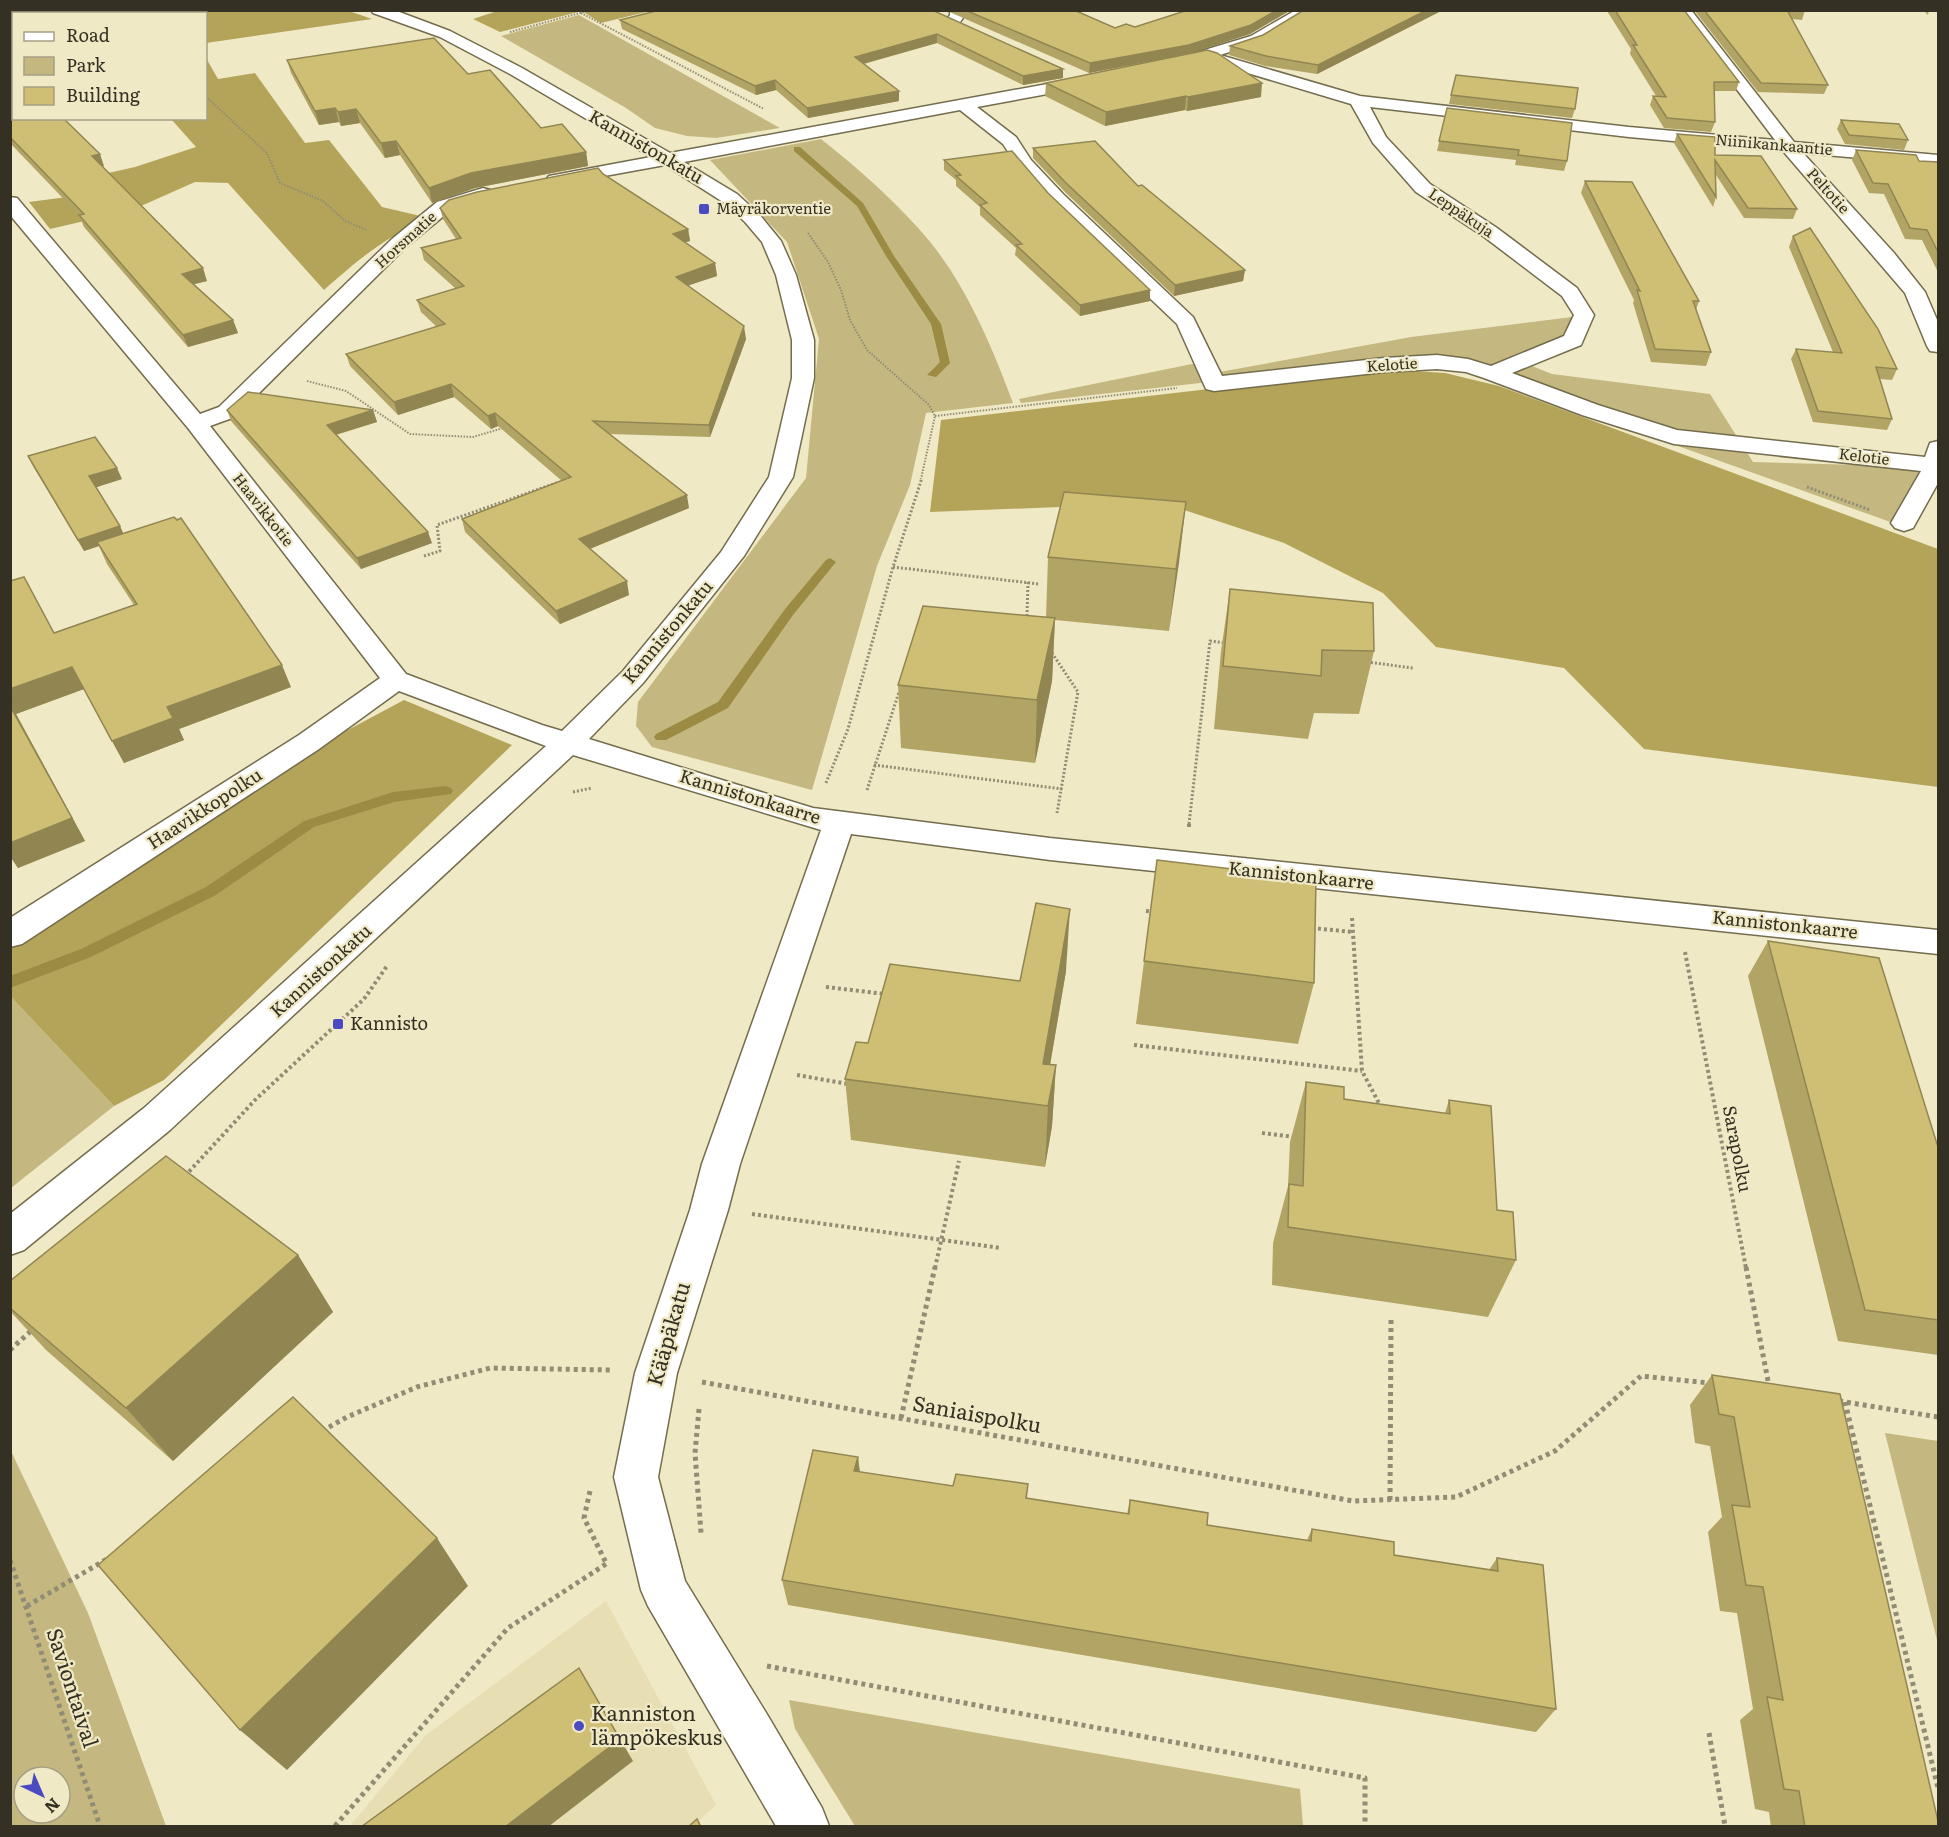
<svg xmlns="http://www.w3.org/2000/svg" width="1949" height="1837" viewBox="0 0 1949 1837" font-family="Literata,serif">
	<style>
		.built { fill: #e7deb3 }
		.green { fill: #c4b880; fill-rule: evenodd }
		.forest { fill: #b4a45a }
		.lines { fill: none; stroke-linecap: round; stroke-linejoin: round }
		.stream { fill: #9c8c43; fill-rule: evenodd }
		.minor-casing { stroke: #736c4d; stroke-width: 3 }
		.path-far3 { stroke: #918c74; stroke-width: 2; stroke-dasharray: 1.5 1.5; stroke-linecap: butt }
		.path-far2 { stroke: #918c74; stroke-width: 3; stroke-dasharray: 2 2; stroke-linecap: butt }
		.path-far1 { stroke: #918c74; stroke-width: 4; stroke-dasharray: 3 3; stroke-linecap: butt }
		.path { stroke: #918c74; stroke-width: 5; stroke-dasharray: 4 4; stroke-linecap: butt }
		.minor { fill: #fff; fill-rule: evenodd }
		.wall { fill: #b2a465 }
		.shaded-wall { fill: #918652 }
		.building { fill: #cfbf75; stroke: #918652; stroke-width: 1.5 }
		.poi-dot { fill: #4b4bc1; stroke: #f0e9c6; stroke-width: 2 }
		.labels { text-anchor: middle; stroke-width: 4.5; stroke-linejoin: round; paint-order: stroke }
		.far-street-label { font-size: 15px; fill: #343124; stroke: #f0e9c6 }
		.far-poi-label { font-size: 15px; fill: #343124; stroke: #f0e9c6; text-anchor: start }
		.street-label { font-size: 18px; fill: #343124; stroke: #f0e9c6 }
		.poi-label { font-size: 18px; fill: #343124; stroke: #f0e9c6; text-anchor: start }
		.near-street-label { font-size: 21px; fill: #343124; stroke: #f0e9c6 }
		.near-poi-label { font-size: 21px; fill: #343124; stroke: #f0e9c6; text-anchor: start }
	</style>
	<rect width="100%" height="100%" fill="#f0e9c6"/>
	<!-- built -->
	<path class="built" d="M606,1601L716,1805L693,1826H350L426,1735Z"/>
	<!-- green -->
	<g class="green">
		<path d="M579,15L780,128L716,138L687,136L655,128L626,108L501,36Z"/>
		<path d="M821,139C860,170 899,204 931,243C968,289 993,349 1013,403L926,413L910,485L877,566L812,790L652,747L636,726L638,702L806,478L819,339L787,242L710,160Z"/>
		<path d="M1580,316L1570,340L1532,366L1552,374L1710,394L1753,462L1930,467L1896,524L1499,382L1447,367L1389,362L1021,403L1019,399L1197,363L1203,375L1411,337Z"/>
		<path d="M11,997L114,1106L11,1188Z"/>
		<path d="M1885,1433L1938,1441V1644Z"/>
		<path d="M11,1451L88,1613L166,1826H11ZM24,1777H60V1813H24Z"/>
		<path d="M789,1700L1300,1789L1303,1826H855L795,1729Z"/>
	</g>
	<!-- forest -->
	<g class="forest">
		<path d="M500,10H650V11L601,23L582,11L500,32L473,19Z"/>
		<path d="M127,11L346,10L372,19L206,43V14L125,13Z"/>
		<path d="M206,58L218,79L255,73L305,143L329,140L382,207L429,218C384,238 360,258 324,290L228,183L195,182L132,210L50,229L29,202L67,197L68,182L135,167L196,147L171,119L206,118Z"/>
		<path d="M1383,369L1445,373L1499,386L1938,549V787L1644,749L1564,668L1436,647L1383,593L1284,543L1163,503L930,512L941,420Z"/>
		<path d="M404,700L512,745L164,1080L114,1106L11,997V945L314,748Z"/>
	</g>
	<g class="lines">
		<!-- stream -->
		<g class="stream">
			<path d="M794,147H800L863,203L894,256L941,324L950,363L936,377L927,375L940,362L931,324L886,256L857,206L794,151Z"/>
			<path d="M830,558L836,562L793,615L728,708L666,740H656L654,737L656,734L718,702L785,609L826,560Z"/>
			<path d="M446,786L451,788L453,791L451,794L394,802L314,827L216,895L91,957L10,988V976L81,949L206,887L304,821L393,792Z"/>
		</g>
		<!-- minor casing -->
		<g class="minor-casing">
			<g id="minor">
				<path d="M371,10H394L450,31L522,68L670,153L1091,76L1097,78L1099,81L1091,86L977,107L1016,137L1031,160L1063,194L1193,317L1222,376L1384,358L1437,355L1468,359L1491,366L1564,336L1574,315L1562,296L1483,236L1416,192L1373,143L1351,104L1204,60L1174,69L1166,64L1168,61L1251,36L1296,10H1315L1261,42L1220,55L1360,96L1629,127L1775,140L1680,14L1682,11L1691,10L1794,142L1938,155V165L1803,153L1894,253L1925,292L1938,322V352L1930,351L1927,346L1905,293L1783,151L1629,137L1370,107L1386,137L1430,184L1497,228L1577,288L1594,315L1581,345L1512,373L1598,405L1677,430L1925,457L1930,443L1938,441V483L1913,528L1904,531L1895,528L1891,523L1921,471L1674,444L1582,415L1484,378L1466,372L1437,369L1384,372L1214,391L1206,389L1177,324L1049,202L1018,167L1003,144L960,110L684,162L737,194L759,214L781,241L796,275L814,340V378L793,477L744,556L643,683L589,739L813,808L1050,838L1938,930V954L1050,860L851,834L740,1164L728,1210L677,1373L658,1477L685,1581L768,1716L822,1808L829,1826H776L648,1606L641,1590L614,1477L635,1373L690,1210L702,1164L821,830L573,755L170,1130L24,1250L10,1255V1214L144,1108L546,746L399,691L319,749L22,944L10,947V918L299,735L380,678L188,428L10,215V197L17,198L200,414L219,407L392,239L437,202L483,188L490,190L492,194L490,198L451,210L406,247L235,417L210,426L406,674L542,725L562,731L623,671L721,552L769,477L792,378V340L776,275L762,242L745,222L723,202L665,165L555,185L549,184L546,180L549,176L651,157L510,74L440,37L373,13Z"/>
				<path d="M950,10H965V15L958,25H948L945,22L950,15Z"/>
			</g>
		</g>
		<!-- path-far3 -->
		<g class="path-far3">
			<path d="M581,13L764,109"/>
			<path d="M165,14L167,10"/>
			<path d="M510,32L591,10"/>
			<path d="M206,97L267,153L280,183L323,201L345,221L367,230"/>
			<path d="M808,233L828,262L841,290L850,320L867,350L929,405L935,416L921,479"/>
			<path d="M307,381L346,391L410,434L473,437L503,428"/>
			<path d="M935,416L1177,388"/>
		</g>
		<!-- path-far2 -->
		<g class="path-far2">
			<path d="M1807,487L1870,510"/>
			<path d="M424,556L440,551L437,525L559,482"/>
			<path d="M893,567L1039,584"/>
			<path d="M1028,582L1027,616L1029,619"/>
			<path d="M1052,653L1078,692L1057,813"/>
			<path d="M1367,662L1413,668"/>
			<path d="M874,765L1062,789"/>
			<path d="M826,783L848,729L893,567L922,478"/>
			<path d="M867,790L899,692"/>
			<path d="M573,792L592,788"/>
			<path d="M1189,824L1210,641L1226,643"/>
		</g>
		<!-- path-far1 -->
		<g class="path-far1">
			<path d="M1189,827V823"/>
			<path d="M1146,911L1155,912"/>
			<path d="M1352,918L1362,1071L1381,1107"/>
			<path d="M1312,928L1353,932"/>
			<path d="M1685,952L1746,1268"/>
			<path d="M826,987L885,994"/>
			<path d="M1134,1045L1362,1071"/>
			<path d="M797,1075L848,1084"/>
			<path d="M1262,1133L1295,1137"/>
			<path d="M185,1176L255,1100L364,999L387,966"/>
			<path d="M752,1214L1001,1248"/>
			<path d="M935,1268L959,1161"/>
		</g>
		<!-- path -->
		<g class="path">
			<path d="M1746,1267L1769,1386"/>
			<path d="M10,1350L32,1330"/>
			<path d="M702,1382L1353,1501L1456,1497L1555,1451L1641,1376L1709,1383"/>
			<path d="M1839,1401L1938,1417"/>
			<path d="M1845,1402L1938,1788"/>
			<path d="M699,1409L695,1453L701,1533"/>
			<path d="M901,1418L935,1267"/>
			<path d="M322,1431L347,1417L417,1387L490,1368L611,1370"/>
			<path d="M590,1491L584,1518L607,1565"/>
			<path d="M1390,1500L1391,1320"/>
			<path d="M10,1560L100,1826"/>
			<path d="M27,1606L107,1559"/>
			<path d="M767,1666L1365,1778V1826"/>
			<path d="M1709,1733L1725,1826"/>
			<path d="M335,1826L508,1628L606,1564"/>
		</g>
		<!-- minor -->
		<use href="#minor" class="minor"/>
	</g>
	<!-- wall -->
	<g class="wall">
		<path d="M10,10H49L42,12V14H14L64,119L104,166H102L207,281L194,284L233,320L238,333L188,347L84,227L79,215L10,143Z"/>
		<path d="M932,10L1063,69V78L1023,85L937,43L864,64L899,101L808,118L776,90L756,95L622,29L620,20Z"/>
		<path d="M945,10H1074L1115,28L1135,27L1188,10H1291L1250,34L1190,53L1261,97L1187,111L1185,110L1105,126L1045,96L1046,83L1176,56L1089,73Z"/>
		<path d="M1443,10L1317,74L1265,66L1229,55L1230,46Z"/>
		<path d="M1684,10L1739,82L1736,91H1714L1715,122L1711,132L1664,128L1650,105L1653,96H1656L1630,54L1631,49L1607,11Z"/>
		<path d="M1694,10H1805L1802,20L1792,19L1828,85L1824,94L1758,92Z"/>
		<path d="M1923,10H1929L1928,15Z"/>
		<path d="M287,60L468,74L541,128L586,152L588,166L475,188L432,203L400,155L385,158L360,123L341,126L339,122L319,125L291,73Z"/>
		<path d="M1451,95L1575,109L1572,118L1449,104Z"/>
		<path d="M1447,108L1567,161L1564,171L1515,165L1516,160L1437,151Z"/>
		<path d="M1841,120L1908,140L1904,150L1845,144L1837,129Z"/>
		<path d="M1677,134L1715,155L1797,209L1793,219L1744,218L1716,175V197L1713,207L1674,143Z"/>
		<path d="M1033,148L1138,186L1245,270L1243,281L1174,296L1065,192L1033,158Z"/>
		<path d="M1856,150L1919,161L1938,162V272L1922,240L1905,239L1884,194L1869,193L1852,160Z"/>
		<path d="M944,160L1048,193L1150,290V301L1080,316L1015,255L1016,248L980,215V207L956,186V180L944,170Z"/>
		<path d="M603,174L688,229L690,241L685,242L715,263L717,276L688,285L746,339L710,437L609,434L689,508L590,549L629,595L560,624L465,532L462,519L562,481L498,426L491,429L454,397L398,415L350,366L346,354L437,327L421,312L417,300L456,289L424,260L421,248L456,239L443,219L440,208Z"/>
		<path d="M1585,181L1699,301L1696,310L1711,352L1706,366L1651,362L1633,303L1634,300L1581,193Z"/>
		<path d="M1793,236L1897,369L1892,380L1879,379L1892,419L1887,430L1813,422L1791,359L1796,349L1833,352L1789,247Z"/>
		<path d="M227,410H373L377,422L336,435L432,543L361,569L231,421Z"/>
		<path d="M28,456L122,479L96,487L120,526L123,533L291,687L179,729L184,740L124,763L84,689L16,714L85,841L18,868L10,856V581L54,633L134,605L107,564L99,546L84,551L34,468Z"/>
		<path d="M1186,502L1169,631L1055,620L1052,681L1035,763L901,748L898,685L1046,618L1048,557Z"/>
		<path d="M1230,589L1374,651L1359,714L1314,713L1308,739L1214,729L1221,651Z"/>
		<path d="M1157,860L1314,983L1298,1044L1136,1024Z"/>
		<path d="M1768,941L1938,1147V1355L1838,1341L1748,976Z"/>
		<path d="M1066,971L1050,1065H1056L1052,1126L1045,1167L851,1140L845,1079L868,1043L1020,981Z"/>
		<path d="M1306,1082L1344,1099L1445,1113L1449,1100L1497,1210L1516,1260L1488,1317L1272,1285L1273,1243L1288,1186L1290,1142Z"/>
		<path d="M298,1255L333,1312L173,1461L46,1350L10,1311V1281Z"/>
		<path d="M1712,1375L1840,1394L1938,1827H1771L1769,1812L1755,1809L1740,1720L1753,1709L1737,1613L1720,1611L1708,1532L1722,1517L1710,1446L1695,1443L1690,1405Z"/>
		<path d="M858,1457L860,1472L953,1486L1028,1484L1027,1498L1127,1514L1130,1500L1207,1525L1307,1540L1312,1529L1394,1555L1489,1570L1497,1558L1556,1709L1536,1732L788,1605L782,1580Z"/>
	</g>
	<!-- shaded-wall -->
	<g class="shaded-wall">
		<path d="M1277,10H1291L1250,34L1188,54L1089,73L1090,63Z"/>
		<path d="M1427,10H1443L1317,74L1318,65Z"/>
		<path d="M937,34V43L855,66V57Z"/>
		<path d="M1063,69V78L1023,85V76Z"/>
		<path d="M775,80L776,90L756,95L755,86Z"/>
		<path d="M1262,83L1261,97L1187,111L1188,97Z"/>
		<path d="M899,91V101L808,118L807,108Z"/>
		<path d="M1186,96L1185,110L1105,126L1106,112Z"/>
		<path d="M335,108L339,122L319,125L315,111Z"/>
		<path d="M356,109L360,123L341,126L338,112Z"/>
		<path d="M396,141L400,155L385,158L381,143Z"/>
		<path d="M586,152L588,166L475,188L432,203L429,188L471,173Z"/>
		<path d="M100,154L104,166L97,167L92,156Z"/>
		<path d="M688,229L690,241L674,246L673,234Z"/>
		<path d="M715,263L717,276L678,289L676,277Z"/>
		<path d="M203,268L207,281L187,286L182,274Z"/>
		<path d="M1245,270L1243,281L1174,296L1175,285Z"/>
		<path d="M1150,290V301L1080,316V305Z"/>
		<path d="M233,320L238,333L188,347L183,335Z"/>
		<path d="M744,326L746,339L710,437L709,425Z"/>
		<path d="M451,384L454,397L398,415L394,402Z"/>
		<path d="M373,410L377,422L331,436L327,425Z"/>
		<path d="M495,413L498,426L491,429L488,416Z"/>
		<path d="M117,468L122,479L94,488L89,476Z"/>
		<path d="M687,495L689,508L582,552L579,539Z"/>
		<path d="M1186,502L1179,563L1169,631L1176,569Z"/>
		<path d="M120,526L125,538L97,542L99,546L84,551L78,540Z"/>
		<path d="M428,532L432,543L361,569L357,558Z"/>
		<path d="M627,581L629,595L560,624L556,611Z"/>
		<path d="M1055,618L1052,681L1035,763L1037,700Z"/>
		<path d="M282,665L291,687L179,729L184,740L124,763L112,741L167,707Z"/>
		<path d="M72,667L84,689L16,714L85,841L18,868L10,856V689Z"/>
		<path d="M1070,909L1066,971L1043,1106V1064Z"/>
		<path d="M1056,1065L1052,1126L1045,1167L1048,1106Z"/>
		<path d="M298,1255L333,1312L173,1461L126,1408Z"/>
		<path d="M858,1457L861,1485L854,1471Z"/>
		<path d="M437,1538L468,1586L287,1770L240,1730Z"/>
		<path d="M620,1739L633,1761L548,1827H505Z"/>
	</g>
	<!-- building -->
	<g class="building">
		<path d="M10,10H40L41,14H14V118H63L100,154L92,156L203,268L182,274L233,320L183,335L79,215L84,214L10,137Z"/>
		<path d="M660,10H932L1063,69L1023,76L937,34L855,57L899,91L807,108L775,80L755,86L620,20Z"/>
		<path d="M965,10H1074L1115,28L1126,24L1135,27L1188,10H1277L1251,25L1189,45L1090,63Z"/>
		<path d="M1304,10H1427L1318,65L1266,56L1230,46L1263,35Z"/>
		<path d="M1615,10H1684L1739,82H1714L1715,122L1667,118L1653,96L1666,97L1633,45H1637Z"/>
		<path d="M1704,10H1787L1828,85L1761,83Z"/>
		<path d="M434,38L468,74L490,70L541,128L562,124L586,152L471,173L429,188L396,141L381,143L356,109L338,112L335,108L315,111L287,60Z"/>
		<path d="M1207,50L1217,53L1262,83L1188,97L1186,96L1106,112L1046,83Z"/>
		<path d="M1456,75L1578,88L1575,109L1451,95Z"/>
		<path d="M1447,108L1572,123L1567,161L1518,155L1519,150L1439,141Z"/>
		<path d="M1841,120L1899,124L1908,140L1849,135Z"/>
		<path d="M1677,134L1715,137V155L1761,156L1797,209L1748,208L1715,160L1716,197Z"/>
		<path d="M1095,141L1138,186L1142,185L1245,270L1175,285L1065,182L1033,148Z"/>
		<path d="M1856,150L1916,155L1919,161L1938,162V252L1927,230L1910,228L1888,184L1873,183Z"/>
		<path d="M1012,151L1048,193L1150,290L1080,305L1016,245L1022,244L980,205L987,203L956,176L961,175L944,160Z"/>
		<path d="M598,168L603,174L688,229L673,234L715,263L676,277L744,326L709,425L593,421L687,495L579,539L627,581L556,611L462,519L571,477L495,413L488,416L451,384L394,402L346,354L445,324L417,300L464,286L421,248L461,238L440,208L449,200L477,192Z"/>
		<path d="M1585,181L1632,182L1699,301H1693L1711,352L1655,349L1637,290L1640,291Z"/>
		<path d="M1810,228L1878,329L1897,369L1876,367L1892,419L1818,411L1796,349L1842,353L1793,236Z"/>
		<path d="M248,392L373,410L327,425L428,532L357,558L227,410Z"/>
		<path d="M95,437L117,468L89,476L120,526L78,540L28,456Z"/>
		<path d="M1064,492L1186,502L1176,569L1048,557Z"/>
		<path d="M174,517L177,520L181,518L282,665L167,707L173,718L112,741L72,667L10,689V581L24,577L54,633L137,604L97,542Z"/>
		<path d="M1230,589L1373,603L1374,651L1322,650L1321,676L1223,666Z"/>
		<path d="M923,606L1055,618L1037,700L898,685Z"/>
		<path d="M10,706L72,818L10,843Z"/>
		<path d="M1157,860L1316,879L1314,983L1144,961Z"/>
		<path d="M1036,903L1070,909L1043,1064L1056,1065L1048,1106L845,1079L856,1042L868,1043L890,964L1020,981Z"/>
		<path d="M1768,941L1879,958L1938,1147V1320L1865,1310Z"/>
		<path d="M1306,1082L1344,1087V1099L1450,1114L1449,1100L1491,1106L1497,1210L1513,1212L1516,1260L1288,1227L1289,1184L1303,1186Z"/>
		<path d="M166,1156L298,1255L126,1408L10,1308V1281Z"/>
		<path d="M1712,1375L1840,1394L1938,1821V1827H1805L1799,1791L1784,1789L1767,1697L1783,1700L1763,1587L1746,1585L1732,1505L1750,1507L1734,1417L1719,1414Z"/>
		<path d="M293,1397L437,1538L240,1730L98,1565Z"/>
		<path d="M813,1450L858,1457L854,1471L953,1486L956,1474L1028,1484L1026,1498L1129,1514L1130,1500L1208,1513L1207,1525L1311,1541L1312,1529L1394,1542V1555L1498,1571L1497,1558L1543,1565L1556,1709L782,1580Z"/>
		<path d="M579,1668L620,1739L505,1827H361Z"/>
		<path d="M697,1819L701,1827H688Z"/>
	</g>
	<!-- markers -->
	<g class="poi-dot">
		<rect x="698" y="203" width="12" height="12" rx="3"/>
		<rect x="332" y="1018" width="12" height="12" rx="3"/>
		<circle cx="579" cy="1726" r="6"/>
	</g>
	<g class="labels">
		<!-- far-street labels -->
		<g class="far-street-label">
			<text transform="translate(1774 145) rotate(5)" y="5">Niinikankaantie</text>
			<text transform="translate(1828 191) rotate(48)" y="5">Peltotie</text>
			<text transform="translate(1461 213) rotate(34)" y="5">Leppäkuja</text>
			<text transform="translate(406 240) rotate(-42)" y="5">Horsmatie</text>
			<text transform="translate(1392 365) rotate(-4)" y="5">Kelotie</text>
			<text transform="translate(1864 457) rotate(7)" y="5">Kelotie</text>
			<text transform="translate(263 510) rotate(52)" y="5">Haavikkotie</text>
		</g>
		<!-- far-poi labels -->
		<g class="far-poi-label">
			<text x="716" y="214">Mäyräkorventie</text>
		</g>
		<!-- street labels -->
		<g class="street-label">
			<text transform="translate(646 147) rotate(30)" y="6">Kannistonkatu</text>
			<text transform="translate(668 632) rotate(-50)" y="6">Kannistonkatu</text>
			<text transform="translate(750 797) rotate(17)" y="6">Kannistonkaarre</text>
			<text transform="translate(205 809) rotate(-33)" y="6">Haavikkopolku</text>
			<text transform="translate(1301 876) rotate(6)" y="6">Kannistonkaarre</text>
			<text transform="translate(1785 925) rotate(6)" y="6">Kannistonkaarre</text>
			<text transform="translate(321 971) rotate(-42)" y="6">Kannistonkatu</text>
			<text transform="translate(1737 1149) rotate(79)" y="6">Sarapolku</text>
		</g>
		<!-- poi labels -->
		<g class="poi-label">
			<text x="350" y="1030">Kannisto</text>
		</g>
		<!-- near-street labels -->
		<g class="near-street-label">
			<text transform="translate(669 1334) rotate(-74)" y="7">Kääpäkatu</text>
			<text transform="translate(977 1415) rotate(10)" y="7">Saniaispolku</text>
			<text transform="translate(72 1688) rotate(72)" y="7">Saviontaival</text>
		</g>
		<!-- near-poi labels -->
		<g class="near-poi-label">
			<text x="591" y="1721">Kanniston<tspan x="591" dy="24">lämpökeskus</tspan></text>
		</g>
	</g>
	<!-- border -->
	<rect width="1949" height="1837" fill="none" stroke="#343124" stroke-width="24"/>
	<!-- legend -->
	<rect x="12" y="12" width="195" height="108" fill="#f0e9c6" stroke="#a59f85" stroke-width="1.5"/>
	<rect x="24" y="32" width="30" height="9" fill="#ffffff" stroke="#a59f85" stroke-width="1.5"/>
	<text x="66" y="42" font-size="18" fill="#343124">Road</text>
	<rect x="24" y="57" width="30" height="18" fill="#c4b880" stroke="#a59f85" stroke-width="1.5"/>
	<text x="66" y="72" font-size="18" fill="#343124">Park</text>
	<rect x="24" y="87" width="30" height="18" fill="#cfbf75" stroke="#a59f85" stroke-width="1.5"/>
	<text x="66" y="102" font-size="18" fill="#343124">Building</text>
	<!-- north arrow -->
	<g transform="translate(42 1795) rotate(136)"><circle r="28" fill="#f0e9c6" stroke="#a59f85" stroke-width="1.5"/>
	<path d="M0-4.5L10 22L0 15L-10 22Z" fill="#4b4bc1"/>
	<text y="-9" font-size="16" font-weight="bold" text-anchor="middle" fill="#343124">N</text>
	</g>
</svg>
